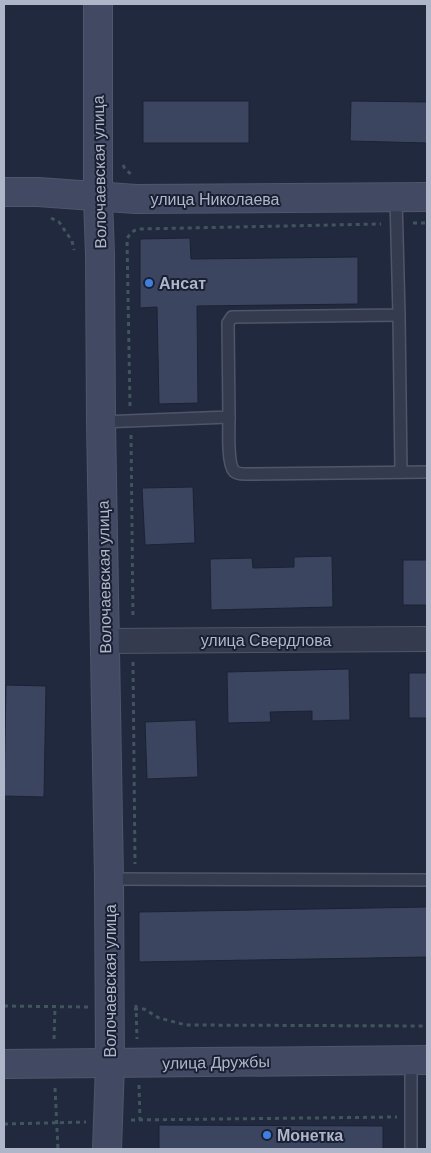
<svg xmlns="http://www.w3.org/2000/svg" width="431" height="1153" viewBox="0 0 431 1153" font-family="Arial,sans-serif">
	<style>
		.building { fill: #3c455f; stroke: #1c2235 }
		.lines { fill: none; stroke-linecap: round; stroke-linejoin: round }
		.lane-casing { stroke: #505669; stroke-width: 14 }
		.street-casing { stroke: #505669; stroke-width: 26 }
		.secondary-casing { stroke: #505669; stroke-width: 30 }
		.path { stroke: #40555c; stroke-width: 3; stroke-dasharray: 4 4; stroke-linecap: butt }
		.lane { stroke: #353b4e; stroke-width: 11 }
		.street { stroke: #353b4e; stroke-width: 24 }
		.secondary { stroke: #424962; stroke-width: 28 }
		.shop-dot { fill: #3f7fe0; stroke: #1a2033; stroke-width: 2 }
		.labels { text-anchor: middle; stroke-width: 4; stroke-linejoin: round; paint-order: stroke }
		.street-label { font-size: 16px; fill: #b0b6ca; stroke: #1a2033 }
		.poi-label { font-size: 16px; font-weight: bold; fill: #b0b6ca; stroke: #1a2033; text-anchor: start }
	</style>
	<rect width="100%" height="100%" fill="#20293e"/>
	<!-- building -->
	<g class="building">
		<rect x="143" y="101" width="106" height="42"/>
		<path d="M351,101L427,102V143L350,141Z"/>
		<path d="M190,238L191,259L358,257V304L197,306L198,403L159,404L157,307L140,308V239Z"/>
		<path d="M193,487L195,543L145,545L142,488Z"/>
		<path d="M332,556L333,607L211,610L210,559L252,558L253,568L294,567V557Z"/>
		<rect x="403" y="560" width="24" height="45"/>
		<path d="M349,669L350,720L312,721V711L270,712L271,722L228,723L227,672Z"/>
		<rect x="409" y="673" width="18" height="45"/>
		<path d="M6,685L46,686L44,797L4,796Z"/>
		<path d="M196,720L198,777L147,779L145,722Z"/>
		<path d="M427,907V957L139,962V912Z"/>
		<path d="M159,1125L383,1126V1149H159Z"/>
	</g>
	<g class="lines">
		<!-- lane casing -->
		<g class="lane-casing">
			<g id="lane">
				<path d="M399,315L401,472"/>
				<path d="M229,417C229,429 227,463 234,471C237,474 241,474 245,474L427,472"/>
				<path d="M101,422L229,417L228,323L232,317L399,315L396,198"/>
				<path d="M109,879L427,880"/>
				<path d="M411,1059V1149"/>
			</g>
		</g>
		<!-- street casing -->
		<g class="street-casing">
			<path id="street" d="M105,641L427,639"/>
		</g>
		<!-- secondary casing -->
		<g class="secondary-casing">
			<g id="secondary">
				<path d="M98,4V197L100,255L101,422L109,879L110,1064L107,1149"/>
				<path d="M4,192H38L136,199L427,197"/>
				<path d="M4,1064L427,1060"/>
			</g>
		</g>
		<!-- path -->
		<g class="path">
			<path d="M123,165L125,169L132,175"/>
			<path d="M51,218L59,222L72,241L74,250"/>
			<path d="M413,223H427"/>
			<path d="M130,406L127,239C130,233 133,230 140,229L381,224"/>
			<path d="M131,435L133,619"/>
			<path d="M133,662L135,864"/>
			<path d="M136,1005L137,1039"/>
			<path d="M4,1006L88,1007"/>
			<path d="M134,1009H144L159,1018L186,1025L427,1026"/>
			<path d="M54,1039L55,1007"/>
			<path d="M139,1085L140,1120"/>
			<path d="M55,1088L58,1149"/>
			<path d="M131,1120L397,1117"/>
			<path d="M4,1124L86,1122"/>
		</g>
		<!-- lane -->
		<use href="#lane" class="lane"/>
		<!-- street -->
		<use href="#street" class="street"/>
		<!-- secondary -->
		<use href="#secondary" class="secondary"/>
	</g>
	<!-- markers -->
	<g class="shop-dot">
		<circle cx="149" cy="283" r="5"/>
		<circle cx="267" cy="1135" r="5"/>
	</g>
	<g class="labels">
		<!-- street labels -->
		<g class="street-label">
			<text transform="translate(99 172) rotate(-91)" y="6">Волочаевская улица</text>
			<text x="215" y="205">улица Николаева</text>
			<text transform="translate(104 577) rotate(-91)" y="6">Волочаевская улица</text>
			<text x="266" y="646">улица Свердлова</text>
			<text transform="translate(110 981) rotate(-90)" y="6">Волочаевская улица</text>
			<text transform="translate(216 1062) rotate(-1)" y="6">улица Дружбы</text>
		</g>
		<!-- poi labels -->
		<g class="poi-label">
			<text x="159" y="289">Ансат</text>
			<text x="277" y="1141">Монетка</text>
		</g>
	</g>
	<!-- border -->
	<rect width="431" height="1153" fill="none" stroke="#b0b6ca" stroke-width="10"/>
</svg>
